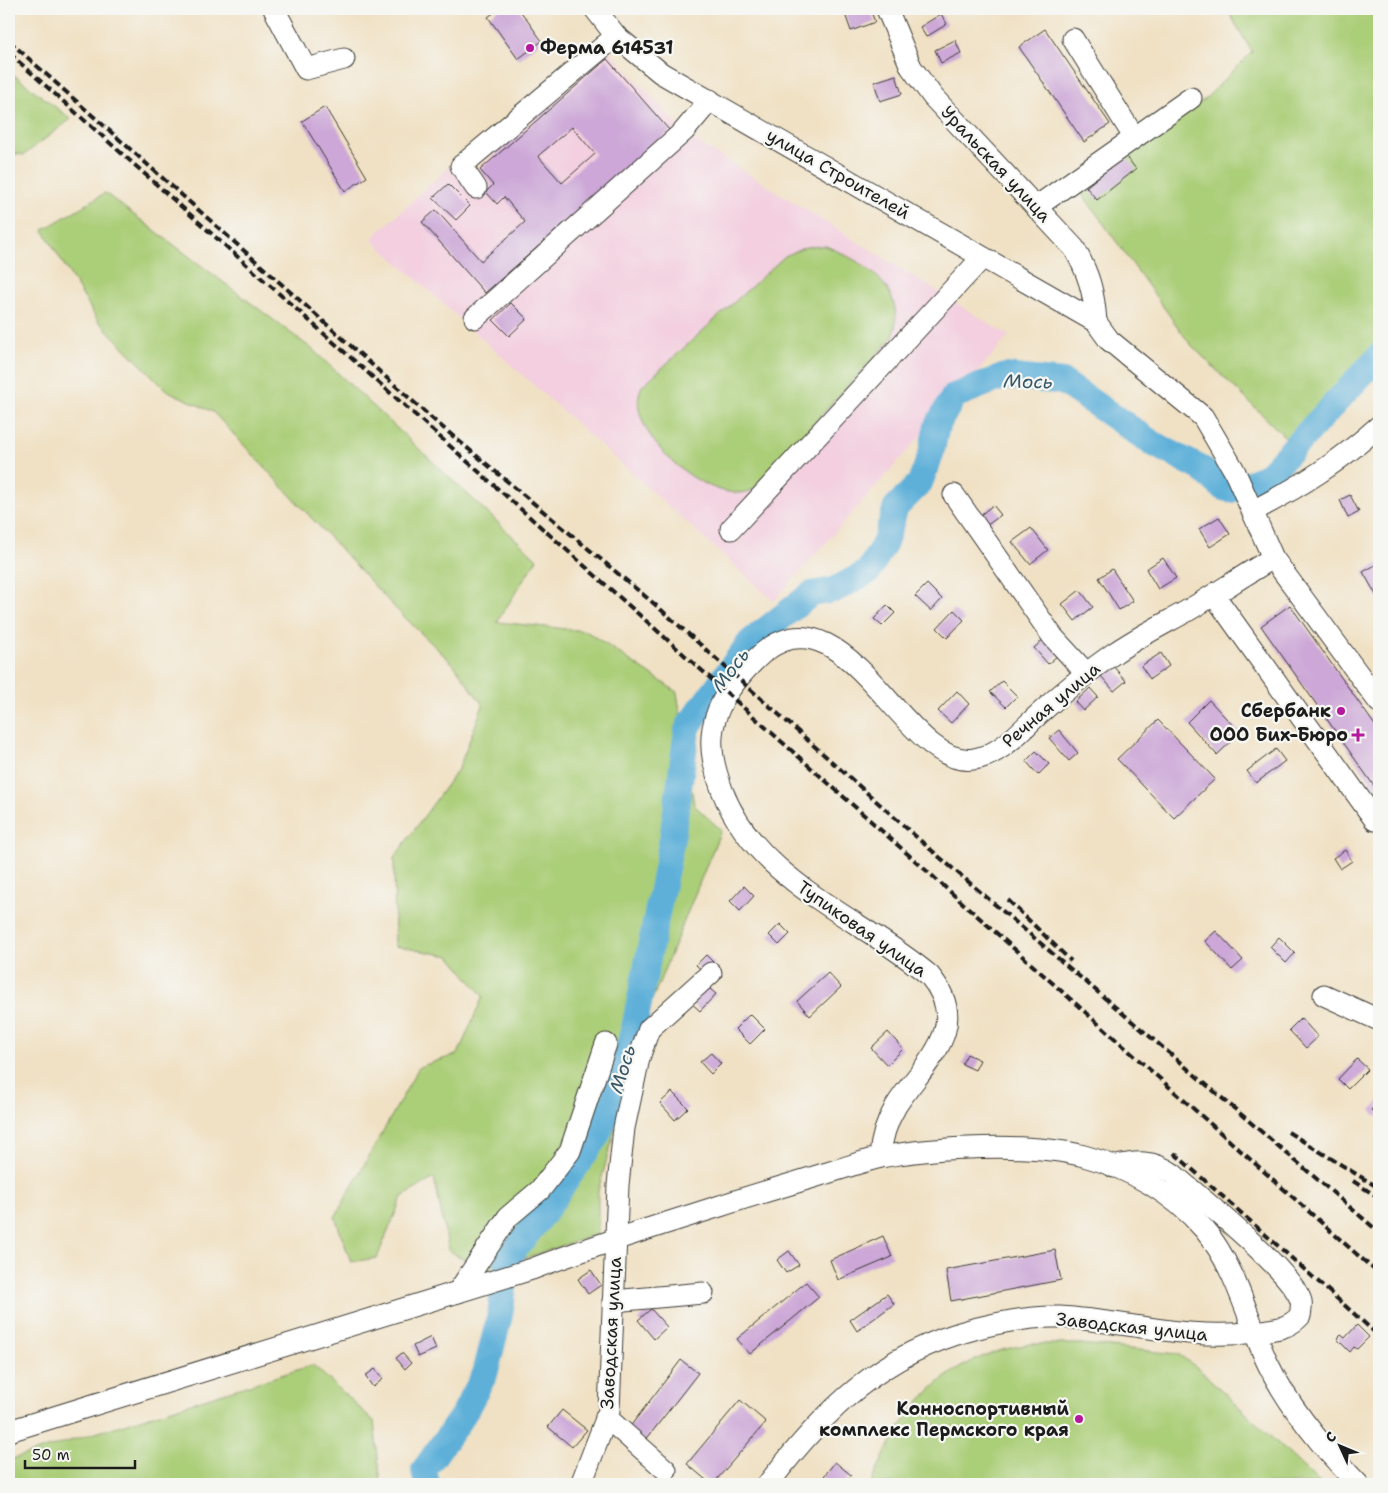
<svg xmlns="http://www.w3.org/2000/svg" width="1388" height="1493" viewBox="0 0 1388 1493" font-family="'Shantell Sans',sans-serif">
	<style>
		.built { fill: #f3cfdf }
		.green { fill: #abce78; stroke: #64754a }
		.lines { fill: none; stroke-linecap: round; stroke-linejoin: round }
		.river { stroke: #5eb0d9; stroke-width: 26 }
		.building { fill: #cca7d7; fill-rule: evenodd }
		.minor-casing { stroke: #3c3a35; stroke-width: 23 }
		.minor { stroke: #fff; stroke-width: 21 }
		.rail { stroke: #1c1c1c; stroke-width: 4; stroke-dasharray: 8 4; stroke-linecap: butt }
		.poi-dot { fill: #b5179e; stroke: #f6f6f2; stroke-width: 2 }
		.labels { text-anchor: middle; stroke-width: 4.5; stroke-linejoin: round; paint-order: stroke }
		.poi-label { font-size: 18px; font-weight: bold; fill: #1c1c1c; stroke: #f6f6f2; text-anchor: end }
		.street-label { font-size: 18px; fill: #1c1c1c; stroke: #f6f6f2 }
		.water-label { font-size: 19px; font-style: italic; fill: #365768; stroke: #f6f6f2 }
	</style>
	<rect width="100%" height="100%" fill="#f6f6f2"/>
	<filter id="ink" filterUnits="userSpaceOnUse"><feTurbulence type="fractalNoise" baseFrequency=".02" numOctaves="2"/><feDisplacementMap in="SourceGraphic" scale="10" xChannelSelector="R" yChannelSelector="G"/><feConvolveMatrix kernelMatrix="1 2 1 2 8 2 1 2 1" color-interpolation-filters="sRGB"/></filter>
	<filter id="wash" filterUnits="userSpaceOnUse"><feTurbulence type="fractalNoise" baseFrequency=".0096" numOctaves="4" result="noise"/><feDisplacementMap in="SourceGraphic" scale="20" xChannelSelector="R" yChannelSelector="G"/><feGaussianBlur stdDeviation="1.12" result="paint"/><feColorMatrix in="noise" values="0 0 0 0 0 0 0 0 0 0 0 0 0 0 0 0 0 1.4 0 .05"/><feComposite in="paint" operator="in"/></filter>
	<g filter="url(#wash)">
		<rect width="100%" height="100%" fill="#f0e1c4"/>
		<!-- built -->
		<path class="built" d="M609,51L689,137L1009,336L774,601L371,239L460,157L474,172Z"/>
		<!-- green -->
		<g class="green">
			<path d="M1227,9H1369L1379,11V338L1289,441L1190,344L1075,184L1204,100L1252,52Z"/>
			<path d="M9,71L71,119L24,155L9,153Z"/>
			<path d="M105,193L312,349L537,559L497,622L586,631L677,692L694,805L721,830L648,1010L598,1191V1234L486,1271L449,1251L434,1178L402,1197L377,1258L351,1262L335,1217L419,1067L458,1054L483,996L450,956L395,946L394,858L459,768L483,705L454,665L397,610L213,412L166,390L98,321L43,230Z"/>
			<path d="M826,246C866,263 907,288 893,337L753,490C710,509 619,430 642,386L785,256L806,247Z"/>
			<path d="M1031,1344H1081L1178,1354L1199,1369L1321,1484H871C904,1406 944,1357 1031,1344Z"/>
			<path d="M313,1365L374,1421L381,1484H9V1460Z"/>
		</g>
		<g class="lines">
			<!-- river -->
			<path class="river" d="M427,1484L424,1470L463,1415L485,1374L500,1315L508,1258L544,1213L597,1136L614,1098L634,1028L672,839L687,730L691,722L750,642L811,594L834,590L868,572L885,542L896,507L920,483L931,454L937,426L954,396L1005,376L1063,382L1152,443L1202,469L1223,488L1231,490L1267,476L1379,356"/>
		</g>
		<g id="blocks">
			<!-- building -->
			<g class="building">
				<path d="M499,9H519L542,41L518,59L488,17Z"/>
				<path d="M859,9H870L875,22L851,31L845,14Z"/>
				<path d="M1152,9H1164L1155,14Z"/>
				<path d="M941,14L947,24L926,37L920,27Z"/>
				<path d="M1045,29L1110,124L1084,142L1019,47Z"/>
				<path d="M955,40L961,53L941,63L935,50Z"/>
				<path d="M607,59L670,131L485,293L422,222L436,210L481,261L525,222L504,197L497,204L486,192L493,185L480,170ZM572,127L595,154L562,183L538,156Z"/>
				<path d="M896,75L902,94L880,101L874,82Z"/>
				<path d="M325,107L367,177L345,191L302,121Z"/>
				<path d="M1125,155L1136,169L1097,200L1086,187Z"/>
				<path d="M448,184L470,206L456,220L433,198Z"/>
				<path d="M511,303L527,319L509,336L493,320Z"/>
				<path d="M1350,495L1359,512L1348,518L1340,500Z"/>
				<path d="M993,505L1001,515L986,526L979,516Z"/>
				<path d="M1219,517L1230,534L1210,547L1199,529Z"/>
				<path d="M1031,528L1048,550L1030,564L1012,542Z"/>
				<path d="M1163,558L1176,578L1158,589L1146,569Z"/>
				<path d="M1379,563V600L1363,572Z"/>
				<path d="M1112,569L1133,601L1119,610L1099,578Z"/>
				<path d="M927,584L942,599L931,611L915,596Z"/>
				<path d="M1080,590L1093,607L1075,621L1062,604Z"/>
				<path d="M887,605L895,613L882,626L874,619Z"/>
				<path d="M1290,605L1379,731V793L1261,626Z"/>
				<path d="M954,610L964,620L947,638L937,628Z"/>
				<path d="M1046,637L1060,653L1048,664L1034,648Z"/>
				<path d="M1161,653L1169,666L1150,679L1141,666Z"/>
				<path d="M1113,666L1126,681L1114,691L1101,676Z"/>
				<path d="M1002,681L1017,696L1006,707L990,692Z"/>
				<path d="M1090,688L1098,697L1083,711L1075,702Z"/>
				<path d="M957,691L969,704L951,723L938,711Z"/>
				<path d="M1209,700L1240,733L1217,755L1187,722Z"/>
				<path d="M1158,720L1215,779L1174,818L1117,759Z"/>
				<path d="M1059,730L1078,753L1069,761L1049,738Z"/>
				<path d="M1276,749L1285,761L1256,783L1247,771Z"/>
				<path d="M1036,751L1049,764L1038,775L1026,761Z"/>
				<path d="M1345,850L1352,861L1340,869L1333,858Z"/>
				<path d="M744,886L754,896L740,911L730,901Z"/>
				<path d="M780,924L790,934L779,945L769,935Z"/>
				<path d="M1216,931L1243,960L1232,970L1205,941Z"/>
				<path d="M1279,937L1295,953L1286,963L1270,947Z"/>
				<path d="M706,955L715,964L706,974L696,965Z"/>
				<path d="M828,973L841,987L810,1016L797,1001Z"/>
				<path d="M703,983L716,994L700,1011L688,1000Z"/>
				<path d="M750,1014L765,1029L750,1044L735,1029Z"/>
				<path d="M1301,1018L1318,1037L1306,1048L1289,1030Z"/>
				<path d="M888,1032L903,1049L887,1065L871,1048Z"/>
				<path d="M711,1053L721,1064L711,1074L700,1062Z"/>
				<path d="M967,1054L980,1060L975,1070L962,1064Z"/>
				<path d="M1357,1059L1368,1069L1348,1089L1338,1079Z"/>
				<path d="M672,1092L688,1108L675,1120L660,1103Z"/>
				<path d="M1379,1101V1118L1371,1110Z"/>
				<path d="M883,1236L892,1257L838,1280L830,1260Z"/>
				<path d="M1055,1250L1061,1280L951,1301L946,1270Z"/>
				<path d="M789,1251L799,1265L786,1273L777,1260Z"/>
				<path d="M591,1270L601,1285L588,1294L578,1279Z"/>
				<path d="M806,1282L819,1297L750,1354L737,1339Z"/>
				<path d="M887,1294L894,1304L857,1331L850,1320Z"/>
				<path d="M651,1309L667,1327L654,1339L638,1320Z"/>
				<path d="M1357,1325L1369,1337L1357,1349L1354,1347L1350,1352L1337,1339L1341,1335L1345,1338Z"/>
				<path d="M431,1337L436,1349L418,1357L413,1346Z"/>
				<path d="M402,1353L411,1363L405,1369L396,1358Z"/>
				<path d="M681,1360L698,1373L645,1441L629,1428Z"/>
				<path d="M375,1369L383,1379L373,1387L365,1376Z"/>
				<path d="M740,1400L766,1422L713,1484H711L687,1464Z"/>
				<path d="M562,1410L587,1430L572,1447L548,1427Z"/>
				<path d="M835,1462L851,1475L843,1484H826L821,1480Z"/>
			</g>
		</g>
	</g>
	<g filter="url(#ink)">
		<use href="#blocks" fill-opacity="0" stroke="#3c3a35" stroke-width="1"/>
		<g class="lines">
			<!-- minor casing -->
			<g class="minor-casing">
				<g id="minor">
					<path d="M274,9L306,69L344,59"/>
					<path d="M595,9L616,36L661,73L1096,322L1109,340L1203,417L1234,470L1273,558L1379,702"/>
					<path d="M887,9L911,67L933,97L1074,248C1089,274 1094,292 1096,322"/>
					<path d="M1073,39L1134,137"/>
					<path d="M476,188L461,166L616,36"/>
					<path d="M1036,207L1191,98"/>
					<path d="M475,318L684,131L710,100"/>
					<path d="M954,495L1053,637L1086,673"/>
					<path d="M1253,511C1301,486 1338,463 1379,426"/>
					<path d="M731,529L982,258"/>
					<path d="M1214,595L1375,820L1379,819"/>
					<path d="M1324,995L1379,1020"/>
					<path d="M880,1157C881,1138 886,1123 896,1106C923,1063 974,1028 929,975C859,916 757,882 722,790C715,770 709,750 713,728C718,701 735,680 754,661C843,571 903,771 974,759C1001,755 1020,731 1039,714C1062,693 1087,672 1113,654C1136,638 1162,625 1187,611C1216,594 1244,575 1273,558"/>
					<path d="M458,1292L508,1217L540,1190L570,1151L606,1044"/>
					<path d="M613,1301L703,1293"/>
					<path d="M606,1417L666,1470"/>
					<path d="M9,1431L532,1269C594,1245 657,1226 720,1206C756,1194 791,1184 827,1173C845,1168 863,1161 881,1157C934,1147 1031,1142 1084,1156C1129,1168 1173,1193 1204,1229C1236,1267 1247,1318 1267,1362C1289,1408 1323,1448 1358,1484"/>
					<path d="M581,1484L609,1411L618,1185L624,1128L639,1058L649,1029L711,973"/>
					<path d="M768,1484C824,1411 881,1353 974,1329C1001,1322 1033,1316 1060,1317C1126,1321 1189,1341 1255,1332C1273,1329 1287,1330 1300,1316C1301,1310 1302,1306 1301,1301C1291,1270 1200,1198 1173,1174C1153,1160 1136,1161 1114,1167"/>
				</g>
			</g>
			<!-- minor -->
			<use href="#minor" class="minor"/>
			<!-- rail -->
			<g class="rail">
				<path d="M9,41L435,421L658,607L930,849L1379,1232"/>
				<path d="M9,53L1379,1274"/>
				<path d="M1008,900L1071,961"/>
				<path d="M1288,1132L1379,1188"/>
				<path d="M1174,1153L1379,1336"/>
				<path d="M1353,1181L1379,1198"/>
			</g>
		</g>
	</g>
	<!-- markers -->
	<g class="poi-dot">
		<circle cx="530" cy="48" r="5"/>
		<circle cx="1341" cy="711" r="5"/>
		<path d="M1355.5 727.5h5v5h5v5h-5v5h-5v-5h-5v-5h5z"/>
		<circle cx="1079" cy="1419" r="5"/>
	</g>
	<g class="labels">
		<!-- poi labels -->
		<g class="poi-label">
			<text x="540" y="54" text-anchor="start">Ферма 614531</text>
			<text x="1331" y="717">Сбербанк</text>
			<text x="1348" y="741">ООО Бих-Бюро</text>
			<text x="1069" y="1415">Конноспортивный<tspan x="1069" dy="21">комплекс Пермского края</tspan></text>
		</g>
		<!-- street labels -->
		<g class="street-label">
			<text transform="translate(996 164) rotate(47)" y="6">Уральская улица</text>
			<text transform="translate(838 174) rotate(30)" y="6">улица Строителей</text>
			<text transform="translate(1051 705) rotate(-40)" y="6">Речная улица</text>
			<text transform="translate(862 929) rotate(35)" y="6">Тупиковая улица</text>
			<text transform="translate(1132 1327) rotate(6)" y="6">Заводская улица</text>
			<text transform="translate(611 1333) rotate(-87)" y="6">Заводская улица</text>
		</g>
		<!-- water labels -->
		<g class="water-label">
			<text transform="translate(1028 381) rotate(1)" y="7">Мось</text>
			<text transform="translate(730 670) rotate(-53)" y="7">Мось</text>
			<text transform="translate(622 1069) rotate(-73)" y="7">Мось</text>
		</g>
	</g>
	<!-- margin -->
	<rect width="1388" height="1493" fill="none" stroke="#f6f6f2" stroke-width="30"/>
	<!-- north arrow -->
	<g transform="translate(1340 1446) rotate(314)" stroke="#f6f6f2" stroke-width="4" paint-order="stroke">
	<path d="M0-4L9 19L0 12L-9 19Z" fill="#1c1c1c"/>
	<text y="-8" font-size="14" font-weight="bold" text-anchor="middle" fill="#1c1c1c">С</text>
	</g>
	<!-- scale -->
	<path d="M25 1460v8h110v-8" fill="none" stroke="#1c1c1c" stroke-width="2.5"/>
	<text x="32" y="1460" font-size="15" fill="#1c1c1c" stroke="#f6f6f2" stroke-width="4" paint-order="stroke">50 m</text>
</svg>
